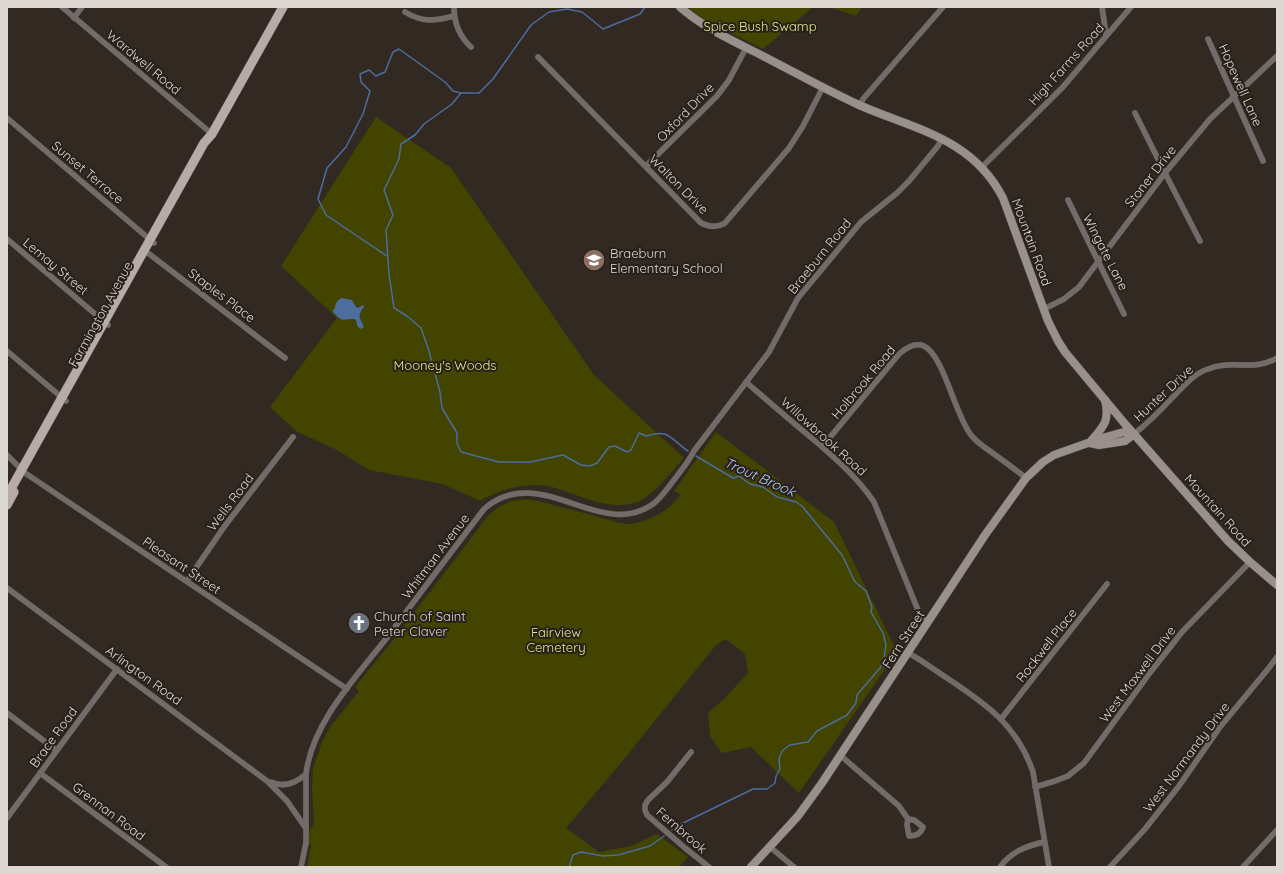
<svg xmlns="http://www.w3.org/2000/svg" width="1284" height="874" viewBox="0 0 1284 874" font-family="Quicksand,sans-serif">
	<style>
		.green { fill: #424400 }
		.water { fill: #4c6d9d }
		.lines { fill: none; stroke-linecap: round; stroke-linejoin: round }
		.stream { stroke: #4c6d9d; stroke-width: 1.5 }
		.street-casing { stroke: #4e463e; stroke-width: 6 }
		.secondary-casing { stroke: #4e463e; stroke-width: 9 }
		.primary-casing { stroke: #4e463e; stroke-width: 10 }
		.street { stroke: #716b6a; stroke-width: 5.5 }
		.secondary { stroke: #998f8c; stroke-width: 8 }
		.primary { stroke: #b7aba7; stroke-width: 9 }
		.labels { text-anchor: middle; stroke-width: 4; stroke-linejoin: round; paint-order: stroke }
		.park-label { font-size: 13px; fill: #e2e88c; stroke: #282019 }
		.street-label { font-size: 13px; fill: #ded8d3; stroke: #282019 }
		.poi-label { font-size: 13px; fill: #ded8d3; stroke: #282019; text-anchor: start }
		.water-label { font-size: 14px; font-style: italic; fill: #adcbf6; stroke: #282019 }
	</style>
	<rect width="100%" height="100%" fill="#322a22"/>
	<!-- green -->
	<g class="green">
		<path d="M688,7H813L763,49L702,19Z"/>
		<path d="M829,7H862L856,16Z"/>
		<path d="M376,117L451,168L594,375L684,458C671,472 655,494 638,502C636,503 632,503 629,504C600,509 575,492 547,486C526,482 498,490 480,501L443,484L369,470L335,449L296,431L270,407L337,318L281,266Z"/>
		<path d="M716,432L834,522L897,652L799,793L751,747L722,753L710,736L708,713L725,698L748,673L745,654L726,639L716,645L625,758L566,828L599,852L631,846L657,834L688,857L679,867H307L311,845L309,843V832L314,823L312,790L313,768L322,742L330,727L359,691L355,687L394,639L487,517C511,493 531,498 560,507C574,510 588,514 602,518C610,520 620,524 629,524C639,524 660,515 668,508C673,504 677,499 681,495L674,491Z"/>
	</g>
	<!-- water -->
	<path class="water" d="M342,298L352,300L356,307L358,308L363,305L364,307C356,317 361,318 364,327L360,329L357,325L356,320L354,319C342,319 343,323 333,312V310L335,308C335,304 337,300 342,298Z"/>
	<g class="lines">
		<!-- stream -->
		<g class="stream">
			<path d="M645,7L640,14L603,29L582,12L567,9L549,12L531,25L493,79L479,93H461L452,104L424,124L415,135L401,144L399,159L384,190L393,215L386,230L389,274L394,308L407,316L421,328L428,348L440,392L442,408L457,433V443L461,452L499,462H530L563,455L581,465L590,466L597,463L609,447L615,446L627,452L631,450L639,433L646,436C670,428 671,440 688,451"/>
			<path d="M387,256L326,215L318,199L327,168L346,147L363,114L370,91L361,82L360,74L369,70L376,76L385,72L393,52L399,49L445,82L453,91L461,93"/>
			<path d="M672,830L681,824L753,789H767L775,783L776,776L780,769L779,758L783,750L790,745L808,742L817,731L847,715L856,703L857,695L880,668L884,659L886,645L883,633L871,612L872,607L866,591L855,582L842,555L802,506L796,502L777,497L763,487L750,484L739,476L733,478L696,456"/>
			<path d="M569,867L573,855L581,852L603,856L618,855L650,846L664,836"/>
		</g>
		<!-- street casing -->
		<g class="street-casing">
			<g id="street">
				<path d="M62,7L212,134"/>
				<path d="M454,7C454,23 460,37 471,47"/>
				<path d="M1102,7L1106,35"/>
				<path d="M405,12C423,23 435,21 454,16"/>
				<path d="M74,18L82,7"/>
				<path d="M1208,39L1263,161"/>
				<path d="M538,57L701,223C709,227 717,228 725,223L789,148L803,126L823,87"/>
				<path d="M860,105L863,99L943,7"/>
				<path d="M1135,113L1165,173L1200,241"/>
				<path d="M7,118L154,243"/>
				<path d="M646,166L717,96L729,80L746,48"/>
				<path d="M982,167L1062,88L1131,7"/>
				<path d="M1068,200L1124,314"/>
				<path d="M7,239L108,325"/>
				<path d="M144,250L285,358"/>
				<path d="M1044,309L1064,299L1079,287L1165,173L1210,119L1277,56"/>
				<path d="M7,351L66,401"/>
				<path d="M746,382C769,402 791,421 814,440C836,459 858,478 874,502L920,615L928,622"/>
				<path d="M1134,434C1148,423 1160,411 1172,398C1183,387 1193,374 1208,369C1231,359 1254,372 1277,358"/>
				<path d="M822,447L899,354C906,348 915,342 924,346C944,356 955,415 971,435C977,443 986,448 994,454C1005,462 1016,470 1026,478"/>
				<path d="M7,455L25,473L347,689"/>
				<path d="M187,581L224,527L293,437"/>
				<path d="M7,588L267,781L287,801L305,827"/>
				<path d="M908,653C922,660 934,670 947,678C986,704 1017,725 1033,772L1049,867"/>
				<path d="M7,713L56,750"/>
				<path d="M1001,719L1107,584"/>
				<path d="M691,752L667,782L648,800L645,805V810L647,815L685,848L709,867"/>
				<path d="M841,756L899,806L908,819L907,825L909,836C916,836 921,834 923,827L914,820L908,819"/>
				<path d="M40,773L166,867"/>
				<path d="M271,782C284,788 296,783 306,774"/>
				<path d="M1035,787L1055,781L1068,776L1084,763L1149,674L1182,632L1250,562"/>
				<path d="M7,818L117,669"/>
				<path d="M770,847L794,867"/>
				<path d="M301,867L306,843V774C312,722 358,675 389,635C420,593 452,551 484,509C539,460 600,542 653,504C660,499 666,490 671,484C679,473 688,463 694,451L769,352L798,298L861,222L897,193L909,181L938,146L942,138"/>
				<path d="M1000,867C1011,852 1026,846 1044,842"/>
				<path d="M1110,867L1145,829L1179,786L1220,727L1268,669L1277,657"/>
				<path d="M1243,867L1277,830"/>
			</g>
		</g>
		<!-- secondary casing -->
		<g class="secondary-casing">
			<g id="secondary">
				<path d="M680,7C704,28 733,41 761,55C794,72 826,90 859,105C916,130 972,138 1003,198L1048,321L1058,341L1065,352L1125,424L1228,541L1250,562L1277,585"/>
				<path d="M1091,441C1104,426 1110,421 1105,400"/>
				<path d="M1090,443L1099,445L1125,441L1134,434"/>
				<path d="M751,867L798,816L822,783L985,535L1026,478L1043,462L1054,455L1102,438L1124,432L1134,434"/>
			</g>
		</g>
		<!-- primary casing -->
		<g class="primary-casing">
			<g id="primary">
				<path d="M7,496L204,143L212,134L283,7"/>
				<path d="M7,505L14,492"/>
			</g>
		</g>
		<!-- street -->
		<use href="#street" class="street"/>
		<!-- secondary -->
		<use href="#secondary" class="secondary"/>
		<!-- primary -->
		<use href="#primary" class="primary"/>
	</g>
	<!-- icons -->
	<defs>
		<g id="school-disc" transform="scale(1.15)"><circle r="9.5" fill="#8d6e63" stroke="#282019"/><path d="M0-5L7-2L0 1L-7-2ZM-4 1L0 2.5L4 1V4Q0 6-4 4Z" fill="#fff"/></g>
		<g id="church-disc" transform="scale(1.15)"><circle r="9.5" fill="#6b7280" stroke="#282019"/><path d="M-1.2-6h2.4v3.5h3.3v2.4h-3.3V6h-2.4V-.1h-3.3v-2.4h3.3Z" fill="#fff"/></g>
	</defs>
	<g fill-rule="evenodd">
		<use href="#school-disc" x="594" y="260"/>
		<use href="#church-disc" x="359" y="623"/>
	</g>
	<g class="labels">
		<!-- park labels -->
		<g class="park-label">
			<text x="760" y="31">Spice Bush Swamp</text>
			<text x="445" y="370">Mooney's Woods</text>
			<text x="556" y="637">Fairview<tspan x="556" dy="15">Cemetery</tspan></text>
		</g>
		<!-- street labels -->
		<g class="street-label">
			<text transform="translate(144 62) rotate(40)" y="5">Wardwell Road</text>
			<text transform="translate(1066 64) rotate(-48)" y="5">High Farms Road</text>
			<text transform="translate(1241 85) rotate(66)" y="5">Hopewell Lane</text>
			<text transform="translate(685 112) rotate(-46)" y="5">Oxford Drive</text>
			<text transform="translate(88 172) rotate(40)" y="5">Sunset Terrace</text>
			<text transform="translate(1150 176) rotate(-52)" y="5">Stoner Drive</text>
			<text transform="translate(679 184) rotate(45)" y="5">Walton Drive</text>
			<text transform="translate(1032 242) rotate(70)" y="5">Mountain Road</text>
			<text transform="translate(1106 252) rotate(63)" y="5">Wingate Lane</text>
			<text transform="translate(819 256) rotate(-51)" y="5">Braeburn Road</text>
			<text transform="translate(56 266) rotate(40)" y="5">Lemay Street</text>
			<text transform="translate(222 295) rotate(37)" y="5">Staples Place</text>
			<text transform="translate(100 314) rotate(-61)" y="5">Farmington Avenue</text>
			<text transform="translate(863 382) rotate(-50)" y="5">Holbrook Road</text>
			<text transform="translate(1163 393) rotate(-43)" y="5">Hunter Drive</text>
			<text transform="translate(824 436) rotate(42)" y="5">Willowbrook Road</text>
			<text transform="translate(230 502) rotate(-53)" y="5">Wells Road</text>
			<text transform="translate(1218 510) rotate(48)" y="5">Mountain Road</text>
			<text transform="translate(435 556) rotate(-53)" y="5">Whitman Avenue</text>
			<text transform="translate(182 565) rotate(34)" y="5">Pleasant Street</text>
			<text transform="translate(903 639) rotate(-57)" y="5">Fern Street</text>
			<text transform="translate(1046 645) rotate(-52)" y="5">Rockwell Place</text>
			<text transform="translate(1137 674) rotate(-53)" y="5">West Maxwell Drive</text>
			<text transform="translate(144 675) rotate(36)" y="5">Arlington Road</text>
			<text transform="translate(53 737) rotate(-54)" y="5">Brace Road</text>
			<text transform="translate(1186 757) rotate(-53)" y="5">West Normandy Drive</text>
			<text transform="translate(109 811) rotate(37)" y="5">Grennan Road</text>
			<text transform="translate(682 830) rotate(41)" y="5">Fernbrook</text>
		</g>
		<!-- poi labels -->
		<g class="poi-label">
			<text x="610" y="258">Braeburn<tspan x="610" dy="15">Elementary School</tspan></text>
			<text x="374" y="621">Church of Saint<tspan x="374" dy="15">Peter Claver</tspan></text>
		</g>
		<!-- water labels -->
		<g class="water-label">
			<text transform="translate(760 477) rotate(24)" y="5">Trout Brook</text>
		</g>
	</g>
	<!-- border -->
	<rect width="1284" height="874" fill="none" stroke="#ded8d3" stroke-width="16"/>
</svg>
